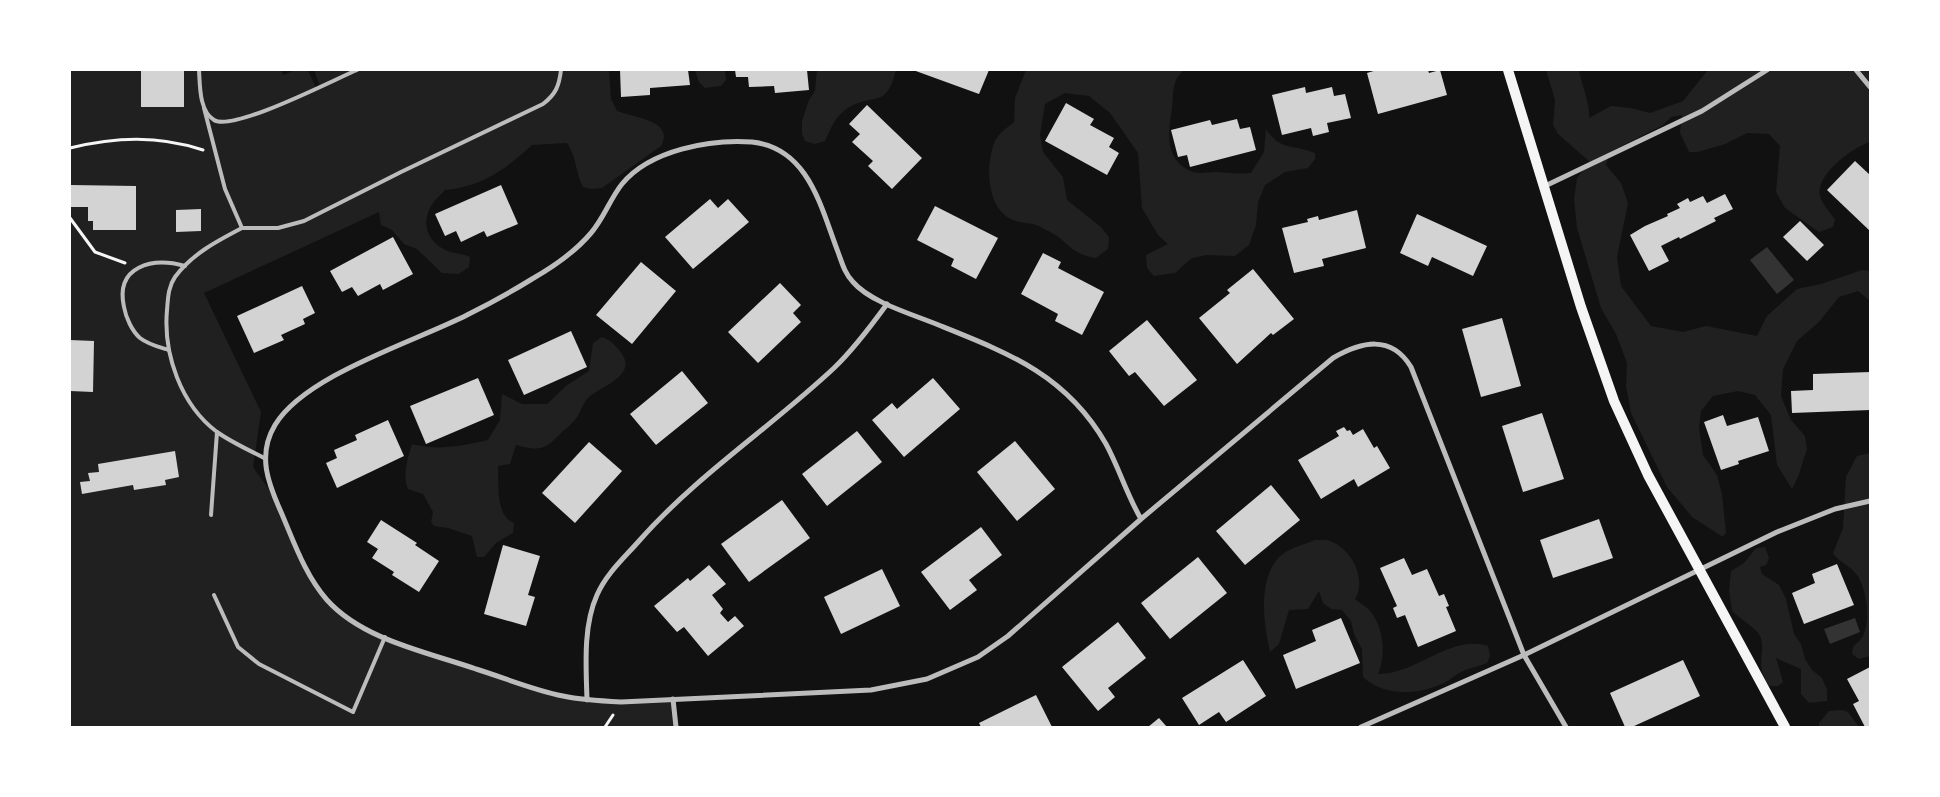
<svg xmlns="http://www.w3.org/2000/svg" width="1940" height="797" viewBox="0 0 1940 797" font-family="'Sofia Sans Condensed',sans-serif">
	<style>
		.green { fill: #202020 }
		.water { fill: #333 }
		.building { fill: #d3d3d3 }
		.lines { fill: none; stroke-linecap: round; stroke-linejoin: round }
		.path { stroke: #f5f5f5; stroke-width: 3 }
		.service { stroke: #bcbcbc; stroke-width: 4 }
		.minor { stroke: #bcbcbc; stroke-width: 5 }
		.secondary { stroke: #f5f5f5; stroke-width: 10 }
	</style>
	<rect width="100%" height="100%" fill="#111"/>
	<!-- green -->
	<g class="green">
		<path d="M70,70H281L283,75L295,70H308L316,88L320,86L314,70H609L611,99L617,111C634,118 675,120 661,146L602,188L591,189L583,187C575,171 577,158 567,143L532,145C506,169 481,187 445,190C441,195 433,201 430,208C421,226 429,244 448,251C455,254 462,253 470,257L469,267L459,274L442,273L417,249L404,244L392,230L381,225L379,212L204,293L261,412L253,467L283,509L284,518L307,573L328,601L367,630L399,643L562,696L621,702L673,699L676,727H70Z"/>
		<path d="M695,70H725L726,80L721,86L705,88L699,82Z"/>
		<path d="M817,70H896C886,110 874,92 848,108C835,116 831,128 825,141L815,144L805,141L802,134V121L809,100L815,91Z"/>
		<path d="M1026,70H1184C1171,81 1174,93 1172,108C1168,133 1164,161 1193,172C1200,174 1209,172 1216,172C1229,173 1238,174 1251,173L1264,152L1266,129C1281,152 1294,144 1315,153V159L1308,168L1285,172L1265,185L1258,202L1256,225L1249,245L1235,256L1207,255L1192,258L1175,273L1154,276L1147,268L1146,255L1168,244L1158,235L1142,208L1138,153L1110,113L1089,96L1065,93L1045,104L1040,135L1043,152L1063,177L1067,200L1101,227L1109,237L1108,249L1096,258C1068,253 1071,243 1050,232C1044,229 1039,225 1032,224C1026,222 1019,223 1013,220C986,209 985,164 995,141C998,134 1008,127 1014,122L1015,98Z"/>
		<path d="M1546,70H1579C1582,86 1590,103 1589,118L1611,106L1631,108L1650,113L1683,101L1708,70H1870V142C1853,147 1815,175 1820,196C1822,204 1831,213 1835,220L1833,227L1819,232L1785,208L1776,192L1780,146L1769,134L1747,133L1725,144L1698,152H1689L1680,133L1682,115L1671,117L1663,125L1610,152L1606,165L1621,183L1628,203L1617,257L1621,286L1651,326L1683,332L1706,326L1757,336L1767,316L1797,289L1821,284L1862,270L1870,271V301L1858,291L1839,297L1819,322L1797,341L1783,369L1781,396L1791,420L1805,436L1807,449L1798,477L1792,489L1777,465L1771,415L1755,395L1738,391L1713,396L1701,411L1699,427L1703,455L1717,475L1722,494L1726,532L1723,537L1692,517L1667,487L1631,413L1626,386L1627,363L1616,334L1601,308L1577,228L1574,199L1577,178L1590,162L1558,134L1553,125L1555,100Z"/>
		<path d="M602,337C612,341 615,345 622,354C637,376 600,387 589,397C583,402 581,412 577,417C573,423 568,427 563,431C546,449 541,452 516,445L510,464L498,466C499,483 495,516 514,523L513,533L496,543L484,557H477L472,536L448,528L434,526L431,522L433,512L423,494L408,489C402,476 408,457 412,444C438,451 462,446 488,440L500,420L502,394L522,404H547L566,386L589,371L593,343Z"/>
		<path d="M1870,453V656L1859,659L1852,654L1853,647C1855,644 1859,642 1861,639C1872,624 1867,587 1856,574C1850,565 1838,562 1833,553L1843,528L1846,477L1857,456Z"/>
		<path d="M1315,540C1320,540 1326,539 1330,541C1352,549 1367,579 1355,599C1360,603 1367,607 1371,612C1384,629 1386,656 1378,674C1417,674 1451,634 1488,646L1490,656L1487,663C1478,667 1468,668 1461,672C1455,675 1450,680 1444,683C1419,695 1384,697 1363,677L1362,649L1354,634L1351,621L1342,610L1331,609L1323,603L1319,591L1308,609L1289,610L1279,644L1270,652C1264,624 1257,581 1279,557C1288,548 1304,545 1315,540Z"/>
		<path d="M1765,547L1769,558L1766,565L1760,567L1762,574L1779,585L1786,599L1794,634L1801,644L1805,659L1812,670L1822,678L1827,690V701L1809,703L1801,694V669L1776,658L1783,682L1778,686H1769C1753,664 1768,649 1759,634C1755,628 1738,617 1732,611L1729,591L1731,571L1744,563L1756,548Z"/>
		<path d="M1842,710L1848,712L1859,727H1819V723L1829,711Z"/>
	</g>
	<!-- water -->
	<g class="water">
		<path d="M1767,247L1794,280L1777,294L1750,260Z"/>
		<path d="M1855,618L1860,632L1830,644L1824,629Z"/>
	</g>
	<!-- building -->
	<g class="building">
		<rect x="141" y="70" width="43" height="37"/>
		<path d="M620,70H688L690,85L650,88V95L621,97Z"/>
		<path d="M735,70H807L809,90L775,93L774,86L749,87L748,77H736Z"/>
		<path d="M913,70H989L979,94Z"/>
		<path d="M1377,70H1428L1429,73L1440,70L1447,95L1378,114L1367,73Z"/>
		<path d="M1305,87L1306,93L1332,87L1334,96L1345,94L1351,118L1327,123L1329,132L1313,136L1311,128L1282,135L1272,95Z"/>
		<path d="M1066,103L1094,119L1090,125L1114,138L1109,147L1119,153L1107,175L1045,141Z"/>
		<path d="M867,105L922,158L892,189L868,166L873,161L852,142L860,134L849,124Z"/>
		<path d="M1237,119L1240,129L1250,127L1256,150L1190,167L1187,155L1178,157L1171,130L1210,120L1212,125Z"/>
		<path d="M1855,161L1870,175V231L1827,190Z"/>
		<path d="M71,185L136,186V230H93V221H88V207H71Z"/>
		<path d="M501,185L518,224L487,237L484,231L461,242L456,231L445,236L435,214Z"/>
		<path d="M1725,194L1733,209L1714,218L1716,221L1680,239L1679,237L1661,246L1669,261L1649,271L1630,235L1645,226L1668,216L1667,214L1680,208L1677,204L1688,198L1690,202L1703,196L1707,203Z"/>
		<path d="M710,199L718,208L728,199L749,222L693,269L665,237Z"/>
		<path d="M935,206L998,238L976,279L951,266L954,259L917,240Z"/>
		<path d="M201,209V231L176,232V210Z"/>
		<path d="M1357,210L1366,248L1322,259L1324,266L1294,273L1282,228L1308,222L1307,219L1318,216L1319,220Z"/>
		<path d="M1417,214L1487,246L1473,276L1432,257L1428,266L1400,253Z"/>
		<path d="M1800,221L1824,245L1807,261L1783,237Z"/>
		<path d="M393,237L413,274L383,290L380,284L358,296L352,287L342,292L330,271Z"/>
		<path d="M1043,253L1061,262L1058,268L1104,292L1082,335L1055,321L1058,314L1021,294Z"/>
		<path d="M641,262L676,291L632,344L596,315Z"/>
		<path d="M1253,269L1294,319L1273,335L1271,333L1237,364L1199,318L1230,293L1227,290Z"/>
		<path d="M780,283L801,305L793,313L801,322L758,363L728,332Z"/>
		<path d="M302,286L315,313L303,319L305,324L281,335L284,340L254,353L237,316Z"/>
		<path d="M1502,318L1521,386L1481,397L1462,329Z"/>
		<path d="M1147,320L1197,380L1164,406L1135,372L1129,376L1109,351Z"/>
		<path d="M571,331L587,367L524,395L508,360Z"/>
		<path d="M70,340L94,341L93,392L70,391Z"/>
		<path d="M682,371L708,403L656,445L630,414Z"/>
		<path d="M1870,372V410L1792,413L1791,391L1813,390V374Z"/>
		<path d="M478,378L494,415L426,444L410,406Z"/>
		<path d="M933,378L960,409L904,457L872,420L892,403L897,409Z"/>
		<path d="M1542,413L1564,479L1523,492L1502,426Z"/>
		<path d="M1723,415L1727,426L1758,417L1769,451L1738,461L1739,464L1721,470L1704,422Z"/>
		<path d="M388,420L404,456L337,488L326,463L337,458L334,450L357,440L355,435Z"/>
		<path d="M1344,427L1347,431L1350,430L1353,435L1363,429L1374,448L1377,446L1390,468L1358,487L1354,479L1321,499L1298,460L1339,436L1336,431Z"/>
		<path d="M857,431L882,462L827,506L802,474Z"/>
		<path d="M1015,441L1055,489L1017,521L977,472Z"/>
		<path d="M589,442L622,471L575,523L542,493Z"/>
		<path d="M175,451L179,477L165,480L166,485L134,490L133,485L82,494L80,482L90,481L88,473L99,472L98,464Z"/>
		<path d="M1271,485L1300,520L1245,565L1216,531Z"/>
		<path d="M782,500L810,538L749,582L721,544Z"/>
		<path d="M1599,519L1613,558L1553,578L1540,540Z"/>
		<path d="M381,520L417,543L415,545L439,561L419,592L392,575L394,572L372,558L378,549L367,542Z"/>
		<path d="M981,527L1002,555L969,580L977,590L950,610L921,572Z"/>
		<path d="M503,545L540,556L528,595L535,597L526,626L484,614Z"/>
		<path d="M1198,557L1227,593L1170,639L1141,603Z"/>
		<path d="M1404,558L1412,575L1427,569L1439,596L1444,594L1449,606L1446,607L1456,631L1418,647L1405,615L1397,618L1393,608L1397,606L1380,568Z"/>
		<path d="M1837,564L1854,605L1804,624L1792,593L1815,583L1812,574Z"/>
		<path d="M709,565L726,584L712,595L723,609L720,613L728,622L735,616L744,626L708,656L684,627L677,632L654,606L688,578L690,581Z"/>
		<path d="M882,569L900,606L841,634L824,597Z"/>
		<path d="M1341,618L1360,663L1296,689L1283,655L1316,641L1312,630Z"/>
		<path d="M1118,622L1146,658L1108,688L1115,697L1098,711L1062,667Z"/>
		<path d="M1243,660L1266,696L1226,722L1219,712L1199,725L1182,698Z"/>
		<path d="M1683,660L1700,696L1632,727H1625L1610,693Z"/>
		<path d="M1870,667V727H1865L1853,704L1859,701L1847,679Z"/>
		<path d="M1036,695L1052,727H981L979,723Z"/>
		<path d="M1159,718L1167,727H1148Z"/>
	</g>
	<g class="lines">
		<!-- path -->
		<g class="path">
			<path d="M70,148C115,137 158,135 203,150"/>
			<path d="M70,218L95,252L125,263"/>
			<path d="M605,727L613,715"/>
		</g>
		<!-- service -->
		<g class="service">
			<path d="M199,70C200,85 199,111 214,120C233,132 333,80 357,70"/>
			<path d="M204,108L225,189L242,228H278L304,221L401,172L543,104C556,94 559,86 561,70"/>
			<path d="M242,228C217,241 192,254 175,277C168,287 168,299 167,310C163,354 181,405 217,432C231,442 249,450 264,458"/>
			<path d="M169,350C159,347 149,345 140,338C132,331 126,318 124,307C115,266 152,257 185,266"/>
			<path d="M211,515L217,432"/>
			<path d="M214,595L238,647L259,664L353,712L385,637"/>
		</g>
		<!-- minor -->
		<g class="minor">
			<path d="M1856,70L1870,87"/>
			<path d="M1545,186L1702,111L1767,70"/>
			<path d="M1141,519C1127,495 1119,468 1106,444C1067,376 1011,354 941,326C915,315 871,303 853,282C845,274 842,263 838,252C821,208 809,148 752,142C710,139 650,150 622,184C610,199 604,218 591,233C575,252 553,267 532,279C511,292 489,304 467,315C414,342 305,375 275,425C257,455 268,483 281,512C294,542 305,575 327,600C363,640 427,652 476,669C505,678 533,690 563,696C582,700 601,701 621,702L871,690L927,679L978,657L1008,636L1141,519L1333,358C1361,342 1391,334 1411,367L1524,655L1566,727"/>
			<path d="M673,699L676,727"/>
			<path d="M587,700C586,666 583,626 597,595C606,574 624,558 639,541C696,476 770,428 834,368C854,349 871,326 887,304"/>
			<path d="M1361,727L1524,655L1777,532L1835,509L1870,501"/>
		</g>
		<!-- secondary -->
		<path class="secondary" d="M1508,70L1581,307L1614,401L1648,475L1785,727"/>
	</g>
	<!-- border -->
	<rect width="1940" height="797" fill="none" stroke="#ffffff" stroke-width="142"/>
</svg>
